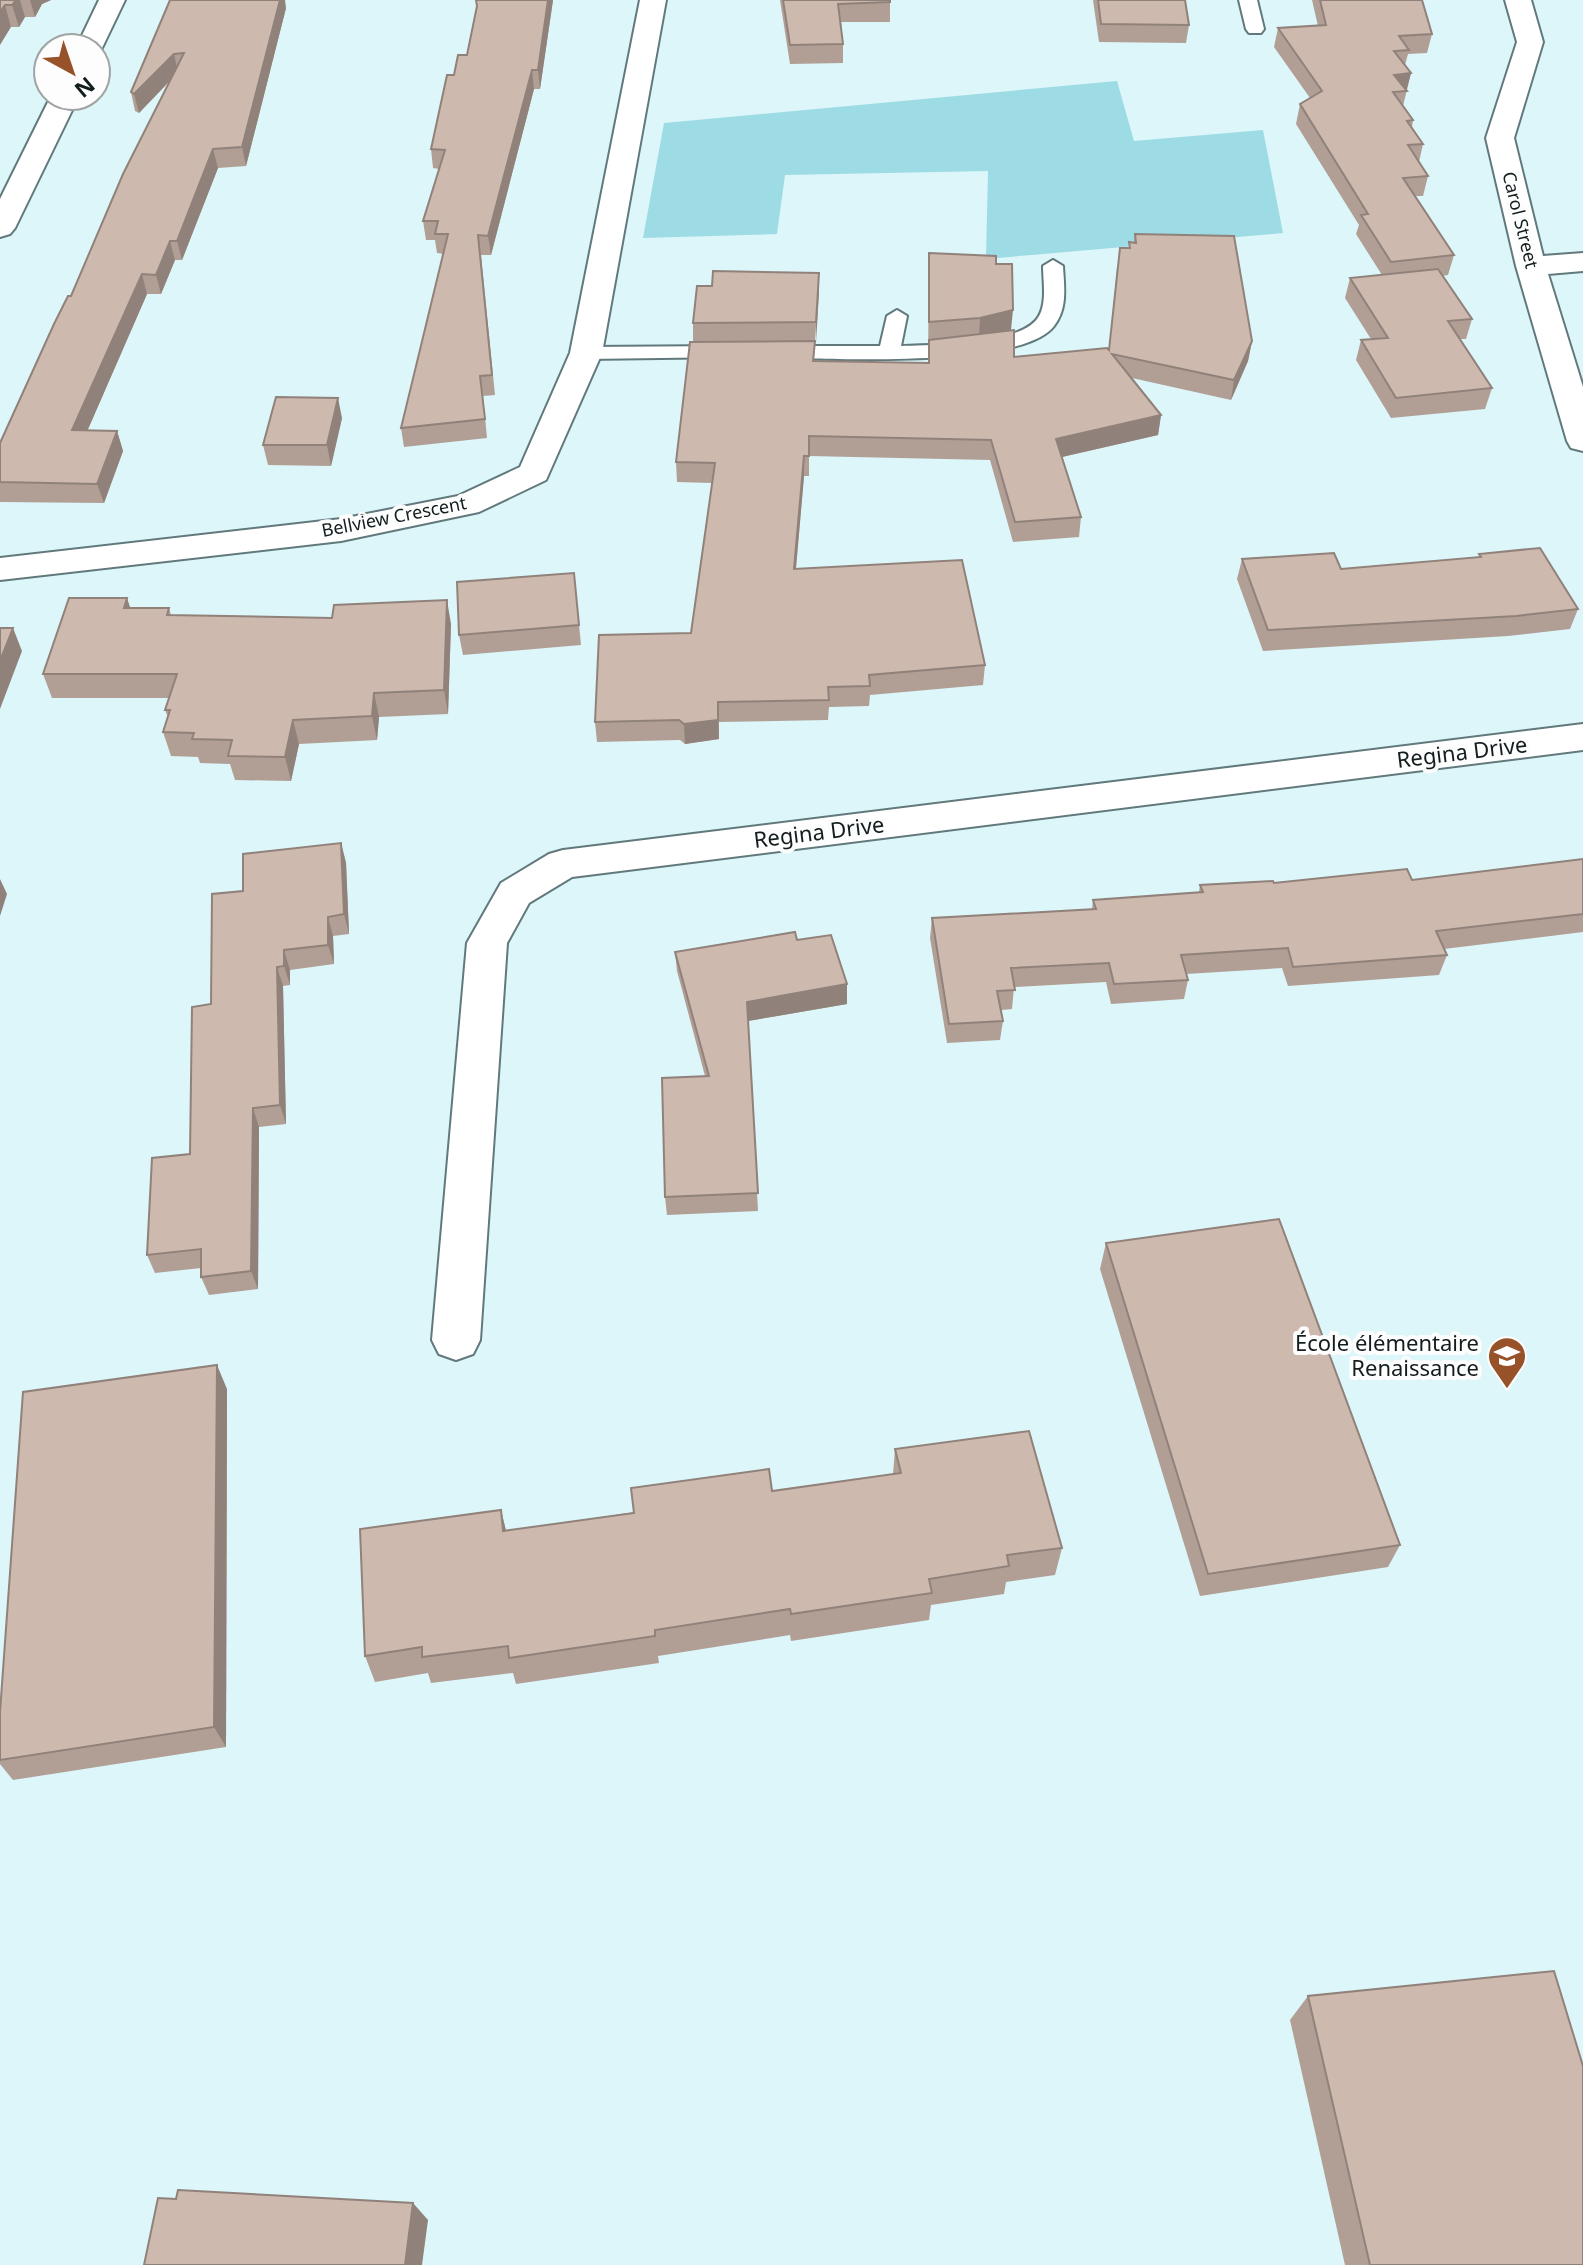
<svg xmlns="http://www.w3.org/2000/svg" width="1583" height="2265" viewBox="0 0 1583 2265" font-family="'Noto Sans',sans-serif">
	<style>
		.green { fill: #9ddce4 }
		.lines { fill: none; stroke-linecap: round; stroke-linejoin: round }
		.service-casing { stroke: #62797c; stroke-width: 4 }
		.minor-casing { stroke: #62797c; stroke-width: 4 }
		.service { fill: #fff; fill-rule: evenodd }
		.minor { fill: #fff; fill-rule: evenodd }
		.wall { fill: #b19f96 }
		.shaded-wall { fill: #90827a }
		.building { fill: #ceb9af; stroke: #90827a; stroke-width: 2 }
		.labels { text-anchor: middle; stroke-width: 8; stroke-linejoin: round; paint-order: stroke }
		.far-street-label { font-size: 18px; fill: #131d1e; stroke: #fdfdfd }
		.street-label { font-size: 22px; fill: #131d1e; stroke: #fdfdfd }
		.poi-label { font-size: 22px; fill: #131d1e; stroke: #fdfdfd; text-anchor: end }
	</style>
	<rect width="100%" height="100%" fill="#dcf6f9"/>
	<!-- green -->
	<path class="green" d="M1117,81L1134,141L1263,130L1283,233L986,259L988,171L785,175L777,234L643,238L664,123Z"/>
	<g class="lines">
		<!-- service casing -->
		<g class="service-casing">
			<g id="service">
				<path d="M1239,0H1257L1264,29L1261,33H1249L1246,29Z"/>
				<path d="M1053,260L1063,266C1064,286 1068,308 1054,326C1021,369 831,358 776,358L765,352L776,346H880L887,316L897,310L907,316L901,346C931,345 1024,345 1039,316C1047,302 1043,281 1043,266Z"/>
				<path d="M728,346L736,347L739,352L736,357L586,359L575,353L586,347Z"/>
			</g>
		</g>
		<!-- minor casing -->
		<g class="minor-casing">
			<g id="minor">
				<path d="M99,0H125L102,48L96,54V48H76Z"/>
				<path d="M640,0H666L602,353L546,480L479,512L341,541L0,580V558L341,519L458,496L520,467L570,353Z"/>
				<path d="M1505,0H1531L1543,42L1514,138L1543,256L1583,253V271L1548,274L1583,387V451L1571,448L1567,441L1516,266L1486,138L1517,42Z"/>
				<path d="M51,96H79L15,228L10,234L0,237V199Z"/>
				<path d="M1583,724V750L572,877L529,903L507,943L480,1340L473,1354L456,1360L439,1354L432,1340L467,943L501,883L549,854L563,850Z"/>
			</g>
		</g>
		<!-- service -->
		<use href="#service" class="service"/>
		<!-- minor -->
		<use href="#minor" class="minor"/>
	</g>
	<!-- wall -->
	<g class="wall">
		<path d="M0,0H51L42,4L35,17H25L19,27H11Z"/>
		<path d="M170,0L286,8L246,166L218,168L182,260H175L161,294H147L87,431H117L123,451L104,503L0,502V443L71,296L171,80L139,113L135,111L131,92Z"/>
		<path d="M553,0L540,89H534L491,255H481L495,395L483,396L487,438L404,447L401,428L444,254L437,253L435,240H426L423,221L439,169L433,168L431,149L454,75L467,55Z"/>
		<path d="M780,0H890V22H841L843,44V63L790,64Z"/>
		<path d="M1093,0H1185L1189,25L1186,43L1099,42Z"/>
		<path d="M1312,0H1422L1432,34L1427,53L1408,54L1405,65L1411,73L1403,106L1413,120L1412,127L1423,144L1419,162L1428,176L1423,196H1415L1454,255L1448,275L1442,276L1472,319L1466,339H1460L1492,388L1485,409L1391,418L1356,360L1361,340L1371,339L1345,298L1350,278L1382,275L1356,234L1359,225L1296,124L1300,104L1310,98L1274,47L1278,28L1318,26Z"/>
		<path d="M1135,234L1252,341L1248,361L1231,400L1132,378L1161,415L1158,435L1062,457L1081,517L1079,537L1013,542L990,460L809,456V476H804L796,569L985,665L983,685L870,695L869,706L829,707L828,720L719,722V739L685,744L680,740L597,742L595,722L691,633L712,483L677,482L676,462L693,342V323L712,286L819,273L814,361L928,363L929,253L996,264L1011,330L1014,357L1109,350L1117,268L1129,248V242H1134Z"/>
		<path d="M342,418L331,466L268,465L263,445Z"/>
		<path d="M1479,554L1578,609L1570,629L1508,636L1263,651L1237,579L1242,559L1341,569L1479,557Z"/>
		<path d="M574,573L581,645L463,655L459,635Z"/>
		<path d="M130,608H169L171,615L451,624L448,714L379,717L377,740L299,744L291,781L235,780L230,764L200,763L198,757L171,756L163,732L168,717L165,710L169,698H52L43,674Z"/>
		<path d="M341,843L346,863L349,934L333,936L334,964L290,970V985L283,986L286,1124L259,1127L258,1289L209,1295L201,1277V1268L155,1273L147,1255L190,1154L211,1004L243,891Z"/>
		<path d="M1583,859V932L1444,949L1447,955L1439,975L1288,986L1282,968L1186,974L1188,980L1184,999L1111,1004L1106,982L1014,987L1012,1009L1001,1010L1003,1021L1000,1040L947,1043L930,938L932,918L1092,909L1093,900L1199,892L1200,885L1412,880Z"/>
		<path d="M797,940L847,984V1004L748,1021L758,1211L667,1215L665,1197L705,1076L677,971L675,952Z"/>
		<path d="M1106,1243L1400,1545L1388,1567L1200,1596L1100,1269Z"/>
		<path d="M227,1389L226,1747L13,1780L0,1764V1712Z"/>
		<path d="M895,1449L1062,1548L1055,1575L1006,1582L1004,1594L931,1605L929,1620L791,1641L790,1635L658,1656L659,1663L516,1684L513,1673L431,1683L428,1673L375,1682L365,1656L501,1510L506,1531L893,1474Z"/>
		<path d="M1308,1996L1583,2265H1345L1290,2020Z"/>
	</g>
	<!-- shaded-wall -->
	<g class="shaded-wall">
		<path d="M16,0H20L25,17L19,27L12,5Z"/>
		<path d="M30,0H51L42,4L35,17Z"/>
		<path d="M280,0H285L286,8L246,166L242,147Z"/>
		<path d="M548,0H553L540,89L538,70Z"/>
		<path d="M5,5L11,27L0,45V12Z"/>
		<path d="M174,54L178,72L139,113L134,94Z"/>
		<path d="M532,70L534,89L491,255L488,236Z"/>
		<path d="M1411,73L1406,92L1407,91L1394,75Z"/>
		<path d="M213,149L218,168L182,260L177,241Z"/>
		<path d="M170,241L175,260L161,294L156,275Z"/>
		<path d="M819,273V293L816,342V322Z"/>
		<path d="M142,274L147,294L79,450L72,430Z"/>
		<path d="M1013,310L1011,330L979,338L980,318Z"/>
		<path d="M1252,341L1248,361L1231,400L1234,380Z"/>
		<path d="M338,398L342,418L331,466L327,445Z"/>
		<path d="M1161,415L1158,435L1053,459L1056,439Z"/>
		<path d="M117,431L123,451L104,503L97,484Z"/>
		<path d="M804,456V476L794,589V569Z"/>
		<path d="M127,598L135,622L124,608Z"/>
		<path d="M447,600L451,624L448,714L444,690Z"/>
		<path d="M13,628L22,651L0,709V661Z"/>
		<path d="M374,693L379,717L377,740L372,716Z"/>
		<path d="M718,702L719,739L685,744L684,724Z"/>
		<path d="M293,720L299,744L291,781L285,757Z"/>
		<path d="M341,843L346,863L349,934L344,914Z"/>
		<path d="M0,879L7,894L0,916Z"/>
		<path d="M328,917L333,936L334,964L328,945Z"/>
		<path d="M284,950L290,970V985L284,966Z"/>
		<path d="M277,967L283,986L286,1124L280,1105Z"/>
		<path d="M847,984V1004L748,1021L747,1002Z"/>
		<path d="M253,1108L259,1127L258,1289L251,1271Z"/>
		<path d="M217,1365L227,1389L226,1747L214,1727Z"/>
		<path d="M501,1510L508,1539L503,1531Z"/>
		<path d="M413,2203L428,2220L422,2265H405Z"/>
	</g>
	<!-- building -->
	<g class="building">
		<path d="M0,0H16L12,5H5L0,12Z"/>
		<path d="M170,0H280L242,147L213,149L177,241H170L156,275L142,274L72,430L117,431L97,484L0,482V443L54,324L68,296H71L123,174L184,53L174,54L134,94L131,92Z"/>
		<path d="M476,0H548L538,70H532L488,236L478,235L492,375L480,376L485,419L401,428L448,234H435L438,221H423L445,150L431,149L447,75H454L458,55H467L477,6Z"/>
		<path d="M783,0H890V2L838,4L843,44L790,45Z"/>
		<path d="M1098,0H1185L1189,25L1101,24Z"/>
		<path d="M1320,0H1422L1432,34L1399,36L1409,50L1394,51L1411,73L1394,75L1407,91L1393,92L1413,120L1407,121L1423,144L1408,145L1428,176L1403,178L1454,255L1391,262L1361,215L1368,214L1300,104L1322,91L1278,28L1326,25Z"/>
		<path d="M1135,234L1234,236L1252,341L1234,380L1112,354L1161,415L1056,439L1081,517L1015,522L991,440L809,436V456H804L794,569L962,560L985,665L869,675L870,686L828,687L829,700L718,702V720L684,724L679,720L595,722L599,635L691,633L715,463L676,462L690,342L815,341L813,361L929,363V340L1014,330V357L1107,348L1109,350L1120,248H1130L1129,242L1136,243Z"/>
		<path d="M929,253L996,256V264H1012L1013,310L980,318L929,322Z"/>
		<path d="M1438,269L1472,319L1448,321L1492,388L1396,398L1361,340L1388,338L1350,278Z"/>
		<path d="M713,271L819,273L816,322L693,323L697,286H712Z"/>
		<path d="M276,397L338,398L327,445H263Z"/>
		<path d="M1540,548L1578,609L1516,616L1268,630L1242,559L1334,553L1341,569L1481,557L1479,554Z"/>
		<path d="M574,573L579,625L459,635L457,582Z"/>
		<path d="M69,598H127L124,608H169L167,615L332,618L334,605L447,600L444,690L374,693L372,716L293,720L285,757L228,756L232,740L192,739L194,733L163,732L170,710H165L177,674H43Z"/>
		<path d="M0,628H13L0,661Z"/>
		<path d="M341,843L344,914L328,917V945L284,950V966L277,967L280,1105L253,1108L251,1271L201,1277V1249L147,1255L152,1158L190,1154L192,1007L211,1004L212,894L243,891V854Z"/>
		<path d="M1583,859V914L1436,931L1447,955L1293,967L1288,948L1181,955L1188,980L1114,984L1109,963L1011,968L1015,990L997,991L1003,1021L949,1024L932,918L1096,909L1093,900L1203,892L1200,885L1273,881L1274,883L1407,869L1412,880Z"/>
		<path d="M795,932L797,940L831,935L847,984L747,1002L758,1193L665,1197L662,1078L709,1076L675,952Z"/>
		<path d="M1279,1219L1400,1545L1208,1574L1106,1243Z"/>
		<path d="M217,1365L214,1727L0,1760V1712L23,1392Z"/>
		<path d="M1029,1431L1062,1548L1007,1555L1009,1566L929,1579L932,1593L791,1614L790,1609L655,1630V1636L509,1658L508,1646L422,1657V1647L365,1656L360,1529L501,1510L503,1531L634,1513L631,1488L769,1469L772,1491L901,1473L895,1449Z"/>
		<path d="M1554,1971L1583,2066V2265H1370L1308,1996Z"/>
		<path d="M178,2190L413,2203L405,2265H144L158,2198L176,2199Z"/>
	</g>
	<!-- icons -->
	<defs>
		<g id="school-pin" transform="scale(2)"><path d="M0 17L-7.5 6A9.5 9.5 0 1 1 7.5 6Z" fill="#985229" stroke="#fdfdfd"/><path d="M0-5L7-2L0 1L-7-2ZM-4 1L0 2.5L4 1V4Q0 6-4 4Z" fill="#fff"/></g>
	</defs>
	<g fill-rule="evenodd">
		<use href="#school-pin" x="1507" y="1356"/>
	</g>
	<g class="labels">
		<!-- far-street labels -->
		<g class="far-street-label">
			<text transform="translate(1520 220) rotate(76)" y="6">Carol Street</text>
			<text transform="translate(394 517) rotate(-11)" y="6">Bellview Crescent</text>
		</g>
		<!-- street labels -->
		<g class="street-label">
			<text transform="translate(1462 752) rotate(-7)" y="8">Regina Drive</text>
			<text transform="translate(819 832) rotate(-7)" y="8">Regina Drive</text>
		</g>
		<!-- poi labels -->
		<g class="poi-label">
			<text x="1479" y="1351">École élémentaire<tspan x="1479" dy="25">Renaissance</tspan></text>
		</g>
	</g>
	<!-- north arrow -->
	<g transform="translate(72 72) rotate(140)"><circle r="38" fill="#fdfdfd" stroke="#9fa3a4" stroke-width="2"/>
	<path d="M0-6L14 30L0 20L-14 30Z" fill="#985229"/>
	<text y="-12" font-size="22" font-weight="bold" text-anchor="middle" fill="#131d1e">N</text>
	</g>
</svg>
